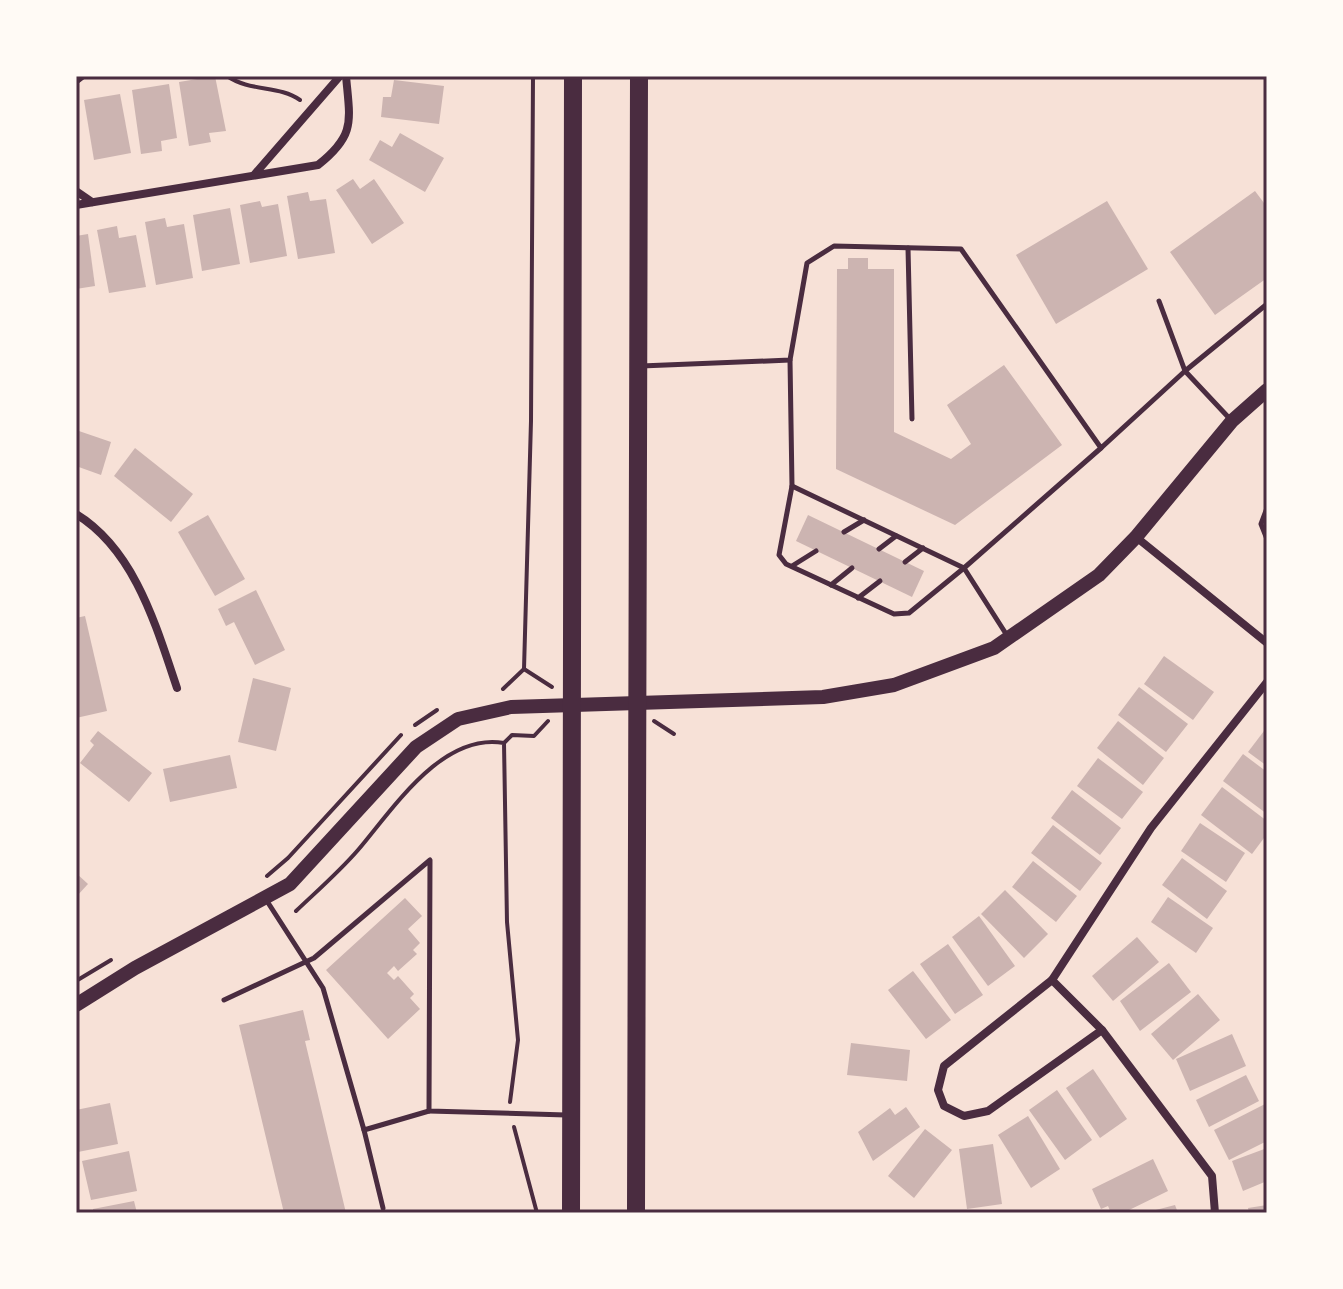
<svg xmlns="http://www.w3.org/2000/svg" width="1343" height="1289" viewBox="0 0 1343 1289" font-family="'Exo 2',sans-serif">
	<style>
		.building { fill: #ccb4b1 }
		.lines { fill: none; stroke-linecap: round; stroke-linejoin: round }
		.path { stroke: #4a2c40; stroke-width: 4 }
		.service { stroke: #4a2c40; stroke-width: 5 }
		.minor { stroke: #4a2c40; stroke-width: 8 }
		.tertiary { stroke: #4a2c40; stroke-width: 14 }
		.trunk { stroke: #4a2c40; stroke-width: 18 }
		.neatline { fill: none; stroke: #4a2c40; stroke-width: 3 }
	</style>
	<rect width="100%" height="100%" fill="#f7e1d7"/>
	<!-- building -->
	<g class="building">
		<path d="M215,76L226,131L209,133L211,142L189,146L179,82Z"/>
		<path d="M394,80L444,86L439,124L381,117L383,97H391Z"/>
		<path d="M169,84L177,138L161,141L162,151L141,154L132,90Z"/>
		<path d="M120,94L131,153L94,160L84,100Z"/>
		<path d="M400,133L444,158L425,192L369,160L380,140L392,147Z"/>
		<path d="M353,179L360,189L374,179L404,223L372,244L336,190Z"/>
		<path d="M1255,191L1267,207V278L1215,315L1170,252Z"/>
		<path d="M308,192L310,201L326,199L335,253L298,259L287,196Z"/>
		<path d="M260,201L262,207L278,204L287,256L250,263L240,205Z"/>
		<path d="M1107,201L1148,269L1056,324L1016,255Z"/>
		<path d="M230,208L240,264L202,271L193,215Z"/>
		<path d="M165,218L167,227L184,224L193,278L156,285L145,222Z"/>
		<path d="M117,226L119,238L136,235L146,287L109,293L97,230Z"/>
		<path d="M88,234L95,286L76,289V236Z"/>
		<path d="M848,258H868V269H894V432L951,459L971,444L947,405L1004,365L1062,445L955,525L836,469L837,269H848Z"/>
		<path d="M76,430L111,442L101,475L76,466Z"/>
		<path d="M135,448L193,494L171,522L114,476Z"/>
		<path d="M208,515L245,579L215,596L178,532Z"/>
		<path d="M808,515L924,571L912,597L796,541Z"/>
		<path d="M256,590L285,650L255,665L234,622L226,626L218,609Z"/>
		<path d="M85,616L107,711L76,718V618Z"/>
		<path d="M1164,656L1214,692L1193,720L1144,684Z"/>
		<path d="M253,678L291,688L276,751L238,742Z"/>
		<path d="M1139,687L1188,724L1166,752L1118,715Z"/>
		<path d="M1118,721L1164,758L1143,785L1097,748Z"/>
		<path d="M1267,727V766L1248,752Z"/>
		<path d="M98,731L152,773L129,802L80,763L94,745L90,741Z"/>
		<path d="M1243,754L1267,772V814L1223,781Z"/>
		<path d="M230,755L237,788L170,802L163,769Z"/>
		<path d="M1098,758L1143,792L1122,819L1077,786Z"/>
		<path d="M1222,787L1267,821V834L1252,854L1201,815Z"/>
		<path d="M1072,790L1121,828L1100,855L1051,818Z"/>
		<path d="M1200,823L1245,853L1226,882L1181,851Z"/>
		<path d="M1053,825L1102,863L1080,891L1031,853Z"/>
		<path d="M1182,858L1227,891L1207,919L1162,885Z"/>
		<path d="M1033,861L1077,896L1056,922L1012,887Z"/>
		<path d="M76,873L88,884L76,897Z"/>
		<path d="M1005,890L1048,934L1024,958L981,914Z"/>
		<path d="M1168,897L1213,928L1196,953L1151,922Z"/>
		<path d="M405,898L422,916L408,929L420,943L413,950L417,954L398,971L394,966L387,973L394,980L398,976L414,994L410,998L420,1009L388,1039L326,970Z"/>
		<path d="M979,916L1015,966L988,986L952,937Z"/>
		<path d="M1137,937L1159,962L1113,1001L1092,976Z"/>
		<path d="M948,944L983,995L955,1014L920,964Z"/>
		<path d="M1169,963L1191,992L1140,1031L1120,1001Z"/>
		<path d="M913,971L951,1020L926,1039L888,990Z"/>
		<path d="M1198,994L1220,1020L1173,1060L1151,1034Z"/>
		<path d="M303,1010L310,1040L305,1041L346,1213H284L239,1025Z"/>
		<path d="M1232,1034L1246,1066L1190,1091L1176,1059Z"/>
		<path d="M851,1043L910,1050L907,1081L847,1075Z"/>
		<path d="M1093,1069L1127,1119L1100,1138L1066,1088Z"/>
		<path d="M1246,1075L1259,1101L1209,1127L1196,1100Z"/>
		<path d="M1057,1090L1092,1140L1065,1160L1029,1110Z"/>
		<path d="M110,1103L118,1144L78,1152L76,1110Z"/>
		<path d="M1267,1103V1141L1229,1160L1214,1130Z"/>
		<path d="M906,1107L920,1127L873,1161L858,1132L890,1108L895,1115Z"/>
		<path d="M1028,1116L1060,1169L1031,1188L998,1135Z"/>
		<path d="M925,1129L952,1150L914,1198L888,1176Z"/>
		<path d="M993,1144L1002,1204L967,1209L959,1149Z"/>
		<path d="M1267,1148V1181L1243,1191L1232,1161Z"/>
		<path d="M129,1151L137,1191L91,1200L82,1161Z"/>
		<path d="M1153,1159L1168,1191L1123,1213H1111L1108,1206L1101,1209L1092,1189Z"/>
		<path d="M134,1201L137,1213H93V1209Z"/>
		<path d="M1175,1205L1178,1213H1148V1212Z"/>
		<path d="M1267,1205V1213H1249L1248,1208Z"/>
	</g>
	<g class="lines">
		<!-- path -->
		<g class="path">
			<path d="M227,76C250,92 279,85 300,100"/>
			<path d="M76,83L85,76"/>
			<path d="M524,669L531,421L533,76"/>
			<path d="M524,669L552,687"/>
			<path d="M503,689L524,669"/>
			<path d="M654,721L674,734"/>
			<path d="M415,725L437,710"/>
			<path d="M504,743L512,735L534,736L548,721"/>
			<path d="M267,876L288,858L401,735"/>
			<path d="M296,911C317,891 339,872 358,850C393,809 442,732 504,743L507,922L518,1040L510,1102"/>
			<path d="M76,981L111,960"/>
			<path d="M514,1127L537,1213"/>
		</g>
		<!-- service -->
		<g class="service">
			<path d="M908,248L912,419"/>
			<path d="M1159,301L1185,371L1267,304"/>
			<path d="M790,360L792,486L779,555L786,564L894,614L909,613L964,568L1008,637"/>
			<path d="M641,366L790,360L807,263L834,246L961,249L1101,448L1185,371L1230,419"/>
			<path d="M792,486L964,568L1101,448"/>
			<path d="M1267,508L1261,524L1267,539"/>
			<path d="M844,532L864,520"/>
			<path d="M879,549L896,536"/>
			<path d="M905,562L923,548"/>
			<path d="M792,566L816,551"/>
			<path d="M831,585L852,568"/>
			<path d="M858,598L880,581"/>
			<path d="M265,898L323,988L364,1130L429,1111"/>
			<path d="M224,1000L314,958L430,860L429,1111L566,1115"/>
			<path d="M364,1130L383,1208"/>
		</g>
		<!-- minor -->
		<g class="minor">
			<path d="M254,175L340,76"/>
			<path d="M76,191L92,202"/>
			<path d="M76,205L318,165C356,135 350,121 346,76"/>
			<path d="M76,514C135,550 156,626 177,688"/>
			<path d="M1136,537L1267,643"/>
			<path d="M1052,980L944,1066L938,1090L944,1106L964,1116L988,1111L1102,1030"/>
			<path d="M1215,1213L1212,1176L1102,1030L1052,980L1151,828L1267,682"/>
		</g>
		<!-- tertiary -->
		<path class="tertiary" d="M76,1005L135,968L290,884L416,747L458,719L511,707L823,697L894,685L994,648L1099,575L1136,537L1232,421L1267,390"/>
		<!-- trunk -->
		<g class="trunk">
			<path d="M571,1213L573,76"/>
			<path d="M636,1213L639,76"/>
		</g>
	</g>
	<!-- border -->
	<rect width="1343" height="1289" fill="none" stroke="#fffaf5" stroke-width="156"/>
	<rect x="78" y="78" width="1187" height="1133" class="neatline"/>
</svg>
